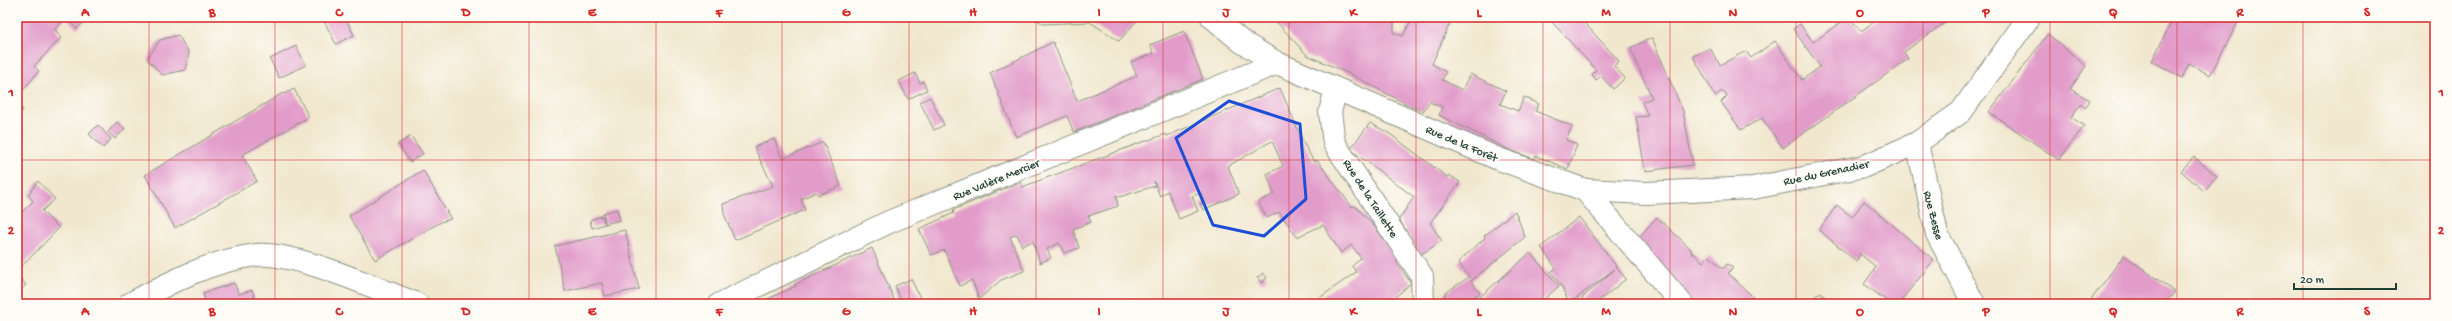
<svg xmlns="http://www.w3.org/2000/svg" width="2452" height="321" viewBox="0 0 2452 321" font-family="'Gochi Hand',sans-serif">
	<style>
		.building { fill: #e29cca }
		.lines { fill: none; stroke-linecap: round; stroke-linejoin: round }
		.minor-casing { stroke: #889281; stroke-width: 24 }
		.minor { stroke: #fff; stroke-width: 22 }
		.marked { fill: none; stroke: #1d4ed8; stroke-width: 3; stroke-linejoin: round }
		.grid { fill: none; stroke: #d62828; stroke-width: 1; stroke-opacity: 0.55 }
		.labels { text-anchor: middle; stroke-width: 4; stroke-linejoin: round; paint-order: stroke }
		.street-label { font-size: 12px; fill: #1f3d34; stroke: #fdfcf7 }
		.neatline { fill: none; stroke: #d62828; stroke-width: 1.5 }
		.grid-label { font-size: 13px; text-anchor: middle; font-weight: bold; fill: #d62828 }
	</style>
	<rect width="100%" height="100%" fill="#fdfcf7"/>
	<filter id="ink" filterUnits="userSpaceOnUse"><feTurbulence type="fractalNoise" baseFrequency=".025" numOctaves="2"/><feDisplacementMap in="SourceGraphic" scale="8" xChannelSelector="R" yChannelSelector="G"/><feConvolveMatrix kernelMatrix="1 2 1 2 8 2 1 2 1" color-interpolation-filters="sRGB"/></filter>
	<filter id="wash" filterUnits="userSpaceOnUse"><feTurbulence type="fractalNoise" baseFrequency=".012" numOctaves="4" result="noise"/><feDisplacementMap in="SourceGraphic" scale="16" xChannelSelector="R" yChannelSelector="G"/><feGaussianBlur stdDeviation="0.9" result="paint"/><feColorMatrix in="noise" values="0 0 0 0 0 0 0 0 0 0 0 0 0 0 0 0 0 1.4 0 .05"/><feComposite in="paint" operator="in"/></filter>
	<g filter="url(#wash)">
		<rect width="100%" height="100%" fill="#f1e7ce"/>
		<g id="blocks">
			<!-- building -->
			<g class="building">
				<path d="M17,17H88L77,29L66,18L55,29L61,38L34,66L39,71L23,90L17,85Z"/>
				<path d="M322,17H345L354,35L336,44Z"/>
				<path d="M1036,17H1140L1119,41L1090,22L1044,24L1035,19Z"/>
				<path d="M1272,17H1321L1322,19L1323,17H1394V33L1403,36L1413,17H1437L1450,23L1432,64L1446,72L1442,80L1462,90L1470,74L1506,91L1500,104L1518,111L1524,97L1539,104L1535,111L1572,126L1566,140L1577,145L1568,169L1536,156L1534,159L1510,150L1451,121L1439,115L1442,107L1429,102L1423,111L1412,107L1350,74L1307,55Z"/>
				<path d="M1556,17H1566L1570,21L1575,17H1579L1619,61L1614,66L1625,78L1613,89L1601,76L1596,80L1592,74L1596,70L1551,21Z"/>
				<path d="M1849,17L1861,31L1881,17H1953L1904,52L1908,59L1783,148L1762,118L1741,130L1721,102L1727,96L1722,91L1715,96L1693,56L1710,48L1720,65L1746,51L1751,58L1775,41L1802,80L1820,67L1793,29L1800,24L1813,42Z"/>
				<path d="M2174,17H2241L2210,75L2189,64L2182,78L2152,61Z"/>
				<path d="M1184,31L1203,79L1074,132L1067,116L1016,137L990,73L1053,42L1077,101L1137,76L1131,62L1154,53L1150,45Z"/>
				<path d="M2048,34L2086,66L2070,89L2090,100L2085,108L2081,104L2071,117L2084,126L2059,160L1989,112Z"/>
				<path d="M178,35L189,53L185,70L162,75L147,59L160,40Z"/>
				<path d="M1652,38L1683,111L1693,165L1645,171L1636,117L1648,116L1642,102L1652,98L1630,48Z"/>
				<path d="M296,46L306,65L279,78L270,59Z"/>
				<path d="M915,73L920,83L923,81L927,90L908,99L899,81Z"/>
				<path d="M1280,88L1304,144L1314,162L1317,160L1352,207L1355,206L1375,227L1399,260L1396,262L1411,283L1388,304H1311L1356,272L1352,266L1361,258L1351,245L1341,253L1323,225L1297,237L1279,212L1267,218L1258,202L1274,194L1267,174L1283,166L1272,141L1228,166L1239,194L1203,210L1200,204L1204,202L1201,193L1192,196L1198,211L1179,219L1168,191L1160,196L1154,181L1155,186L1119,197L1116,195L1118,206L1088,216L1091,222L1073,229L1079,248L1064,253L1059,243L1047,249L1051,258L1040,263L1033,241L1022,246L1017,234L1010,237L1024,271L1001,280L979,299L972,280L960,286L944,250L931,255L919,229L954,213L953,210L1020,182L1022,187L1140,143L1166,134L1167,136Z"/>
				<path d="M294,89L309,117L242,155L257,181L175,228L145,175L283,93L284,94Z"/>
				<path d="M930,97L944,125L934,130L920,102Z"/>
				<path d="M17,104L23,110L17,117Z"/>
				<path d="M117,122L125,129L115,139L108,132Z"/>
				<path d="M1370,123L1390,134L1447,177L1449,175L1460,182L1430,223L1442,241L1420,255L1399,219L1414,197L1350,149Z"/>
				<path d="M98,125L111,139L103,148L89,134Z"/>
				<path d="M411,136L423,154L410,162L398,144Z"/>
				<path d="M774,139L782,159L823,142L841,186L818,195L816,192L801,199L805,210L735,240L724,214L723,204L773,186L754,147Z"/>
				<path d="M2194,157L2217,176L2204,191L2181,171Z"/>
				<path d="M423,170L451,219L441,222L375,260L349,216Z"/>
				<path d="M17,174L24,181L17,188Z"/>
				<path d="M38,181L55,199L42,211L59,228L17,271V214L18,216L33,201L28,195Z"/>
				<path d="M1864,201L1934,260L1898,304H1891L1864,284L1876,267L1859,253L1860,255L1856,261L1819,230L1837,205L1852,217Z"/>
				<path d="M617,209L620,220L605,224L603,213Z"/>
				<path d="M1515,211L1525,237L1471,281L1480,293L1463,304H1450L1444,294L1469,277L1458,262L1485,238L1484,236Z"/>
				<path d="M602,216L605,224L592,228L590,220Z"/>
				<path d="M1579,217L1626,279L1595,304H1584L1582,298L1615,269L1569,304L1562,287L1551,272L1556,268L1541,247Z"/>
				<path d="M1657,217L1691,249L1692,255L1693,253L1703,262L1709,256L1723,269L1727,264L1733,268L1728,273L1753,297L1750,299L1755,304H1691L1633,244Z"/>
				<path d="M625,230L639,289L605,296L602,283L565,291L555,246Z"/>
				<path d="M872,248L896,304H757L796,286L794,285Z"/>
				<path d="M1530,253L1559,286L1539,304H1485L1480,297Z"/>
				<path d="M2124,255L2175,292L2165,304H2088Z"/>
				<path d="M1263,273L1267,278L1262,283L1257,278Z"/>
				<path d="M17,274L26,285L17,294Z"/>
				<path d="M911,279L920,298L902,304L895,286Z"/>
				<path d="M234,283L239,294L252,290L257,304H206L203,293Z"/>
				<path d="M1821,292L1829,304H1807L1806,303Z"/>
			</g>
		</g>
	</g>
	<g filter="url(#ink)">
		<use href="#blocks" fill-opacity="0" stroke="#889281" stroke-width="1"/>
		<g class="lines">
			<!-- minor casing -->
			<g class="minor-casing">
				<g id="minor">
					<path d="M1212,17L1242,42L1277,63L1496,158L1585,190L1682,304"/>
					<path d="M1336,89L1330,112L1334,143L1422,276L1423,304"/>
					<path d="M1917,143L1937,234L1974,304"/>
					<path d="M1585,190L1646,193L1753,188L1865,166L1917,143L1961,112L2029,17"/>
					<path d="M130,304C170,282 212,260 257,255C294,251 380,290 417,304"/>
					<path d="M720,304L889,222L1277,63"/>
				</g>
			</g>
			<!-- minor -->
			<use href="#minor" class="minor"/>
		</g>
	</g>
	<!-- marked area -->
	<path class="marked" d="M1229,101L1300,124L1306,199L1264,236L1213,225L1176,138Z"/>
	<!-- grid -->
	<path class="grid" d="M149,17V304M275,17V304M402,17V304M529,17V304M656,17V304M782,17V304M909,17V304M1036,17V304M1163,17V304M1289,17V304M1416,17V304M1543,17V304M1670,17V304M1796,17V304M1923,17V304M2050,17V304M2177,17V304M2303,17V304M17,160H2435"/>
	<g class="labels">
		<!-- street labels -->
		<g class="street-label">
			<text transform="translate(1462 143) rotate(23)" y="4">Rue de la Forêt</text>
			<text transform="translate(1826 172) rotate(-12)" y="4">Rue du Grenadier</text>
			<text transform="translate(996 179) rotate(-22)" y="4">Rue Valère Mercier</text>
			<text transform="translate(1371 198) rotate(57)" y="4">Rue de la Taillette</text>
			<text transform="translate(1934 215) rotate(75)" y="4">Rue Zesse</text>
		</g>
	</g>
	<!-- margin -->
	<rect width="2452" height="321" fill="none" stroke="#fdfcf7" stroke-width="44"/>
	<!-- scale -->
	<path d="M2294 283v6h102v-6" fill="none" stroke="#1f3d34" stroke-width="2"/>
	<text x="2300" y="283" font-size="12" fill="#1f3d34" stroke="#fdfcf7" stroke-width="3" paint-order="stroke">20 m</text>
	<rect x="22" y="22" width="2408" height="277" class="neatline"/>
	<g class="grid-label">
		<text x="85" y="16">A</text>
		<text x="212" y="16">B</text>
		<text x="339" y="16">C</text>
		<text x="466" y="16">D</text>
		<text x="592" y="16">E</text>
		<text x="719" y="16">F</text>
		<text x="846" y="16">G</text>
		<text x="973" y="16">H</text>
		<text x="1099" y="16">I</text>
		<text x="1226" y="16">J</text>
		<text x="1353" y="16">K</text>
		<text x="1479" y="16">L</text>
		<text x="1606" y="16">M</text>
		<text x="1733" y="16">N</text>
		<text x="1860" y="16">O</text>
		<text x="1986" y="16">P</text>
		<text x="2113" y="16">Q</text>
		<text x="2240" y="16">R</text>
		<text x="2367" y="16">S</text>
		<text x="11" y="96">1</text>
		<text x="2441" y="96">1</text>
		<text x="11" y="234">2</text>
		<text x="2441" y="234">2</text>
		<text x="85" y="315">A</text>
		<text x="212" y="315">B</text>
		<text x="339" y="315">C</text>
		<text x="466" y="315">D</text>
		<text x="592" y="315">E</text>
		<text x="719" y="315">F</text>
		<text x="846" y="315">G</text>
		<text x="973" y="315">H</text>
		<text x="1099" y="315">I</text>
		<text x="1226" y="315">J</text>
		<text x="1353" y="315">K</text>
		<text x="1479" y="315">L</text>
		<text x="1606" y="315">M</text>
		<text x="1733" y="315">N</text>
		<text x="1860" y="315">O</text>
		<text x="1986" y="315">P</text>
		<text x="2113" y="315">Q</text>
		<text x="2240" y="315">R</text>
		<text x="2367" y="315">S</text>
	</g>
</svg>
